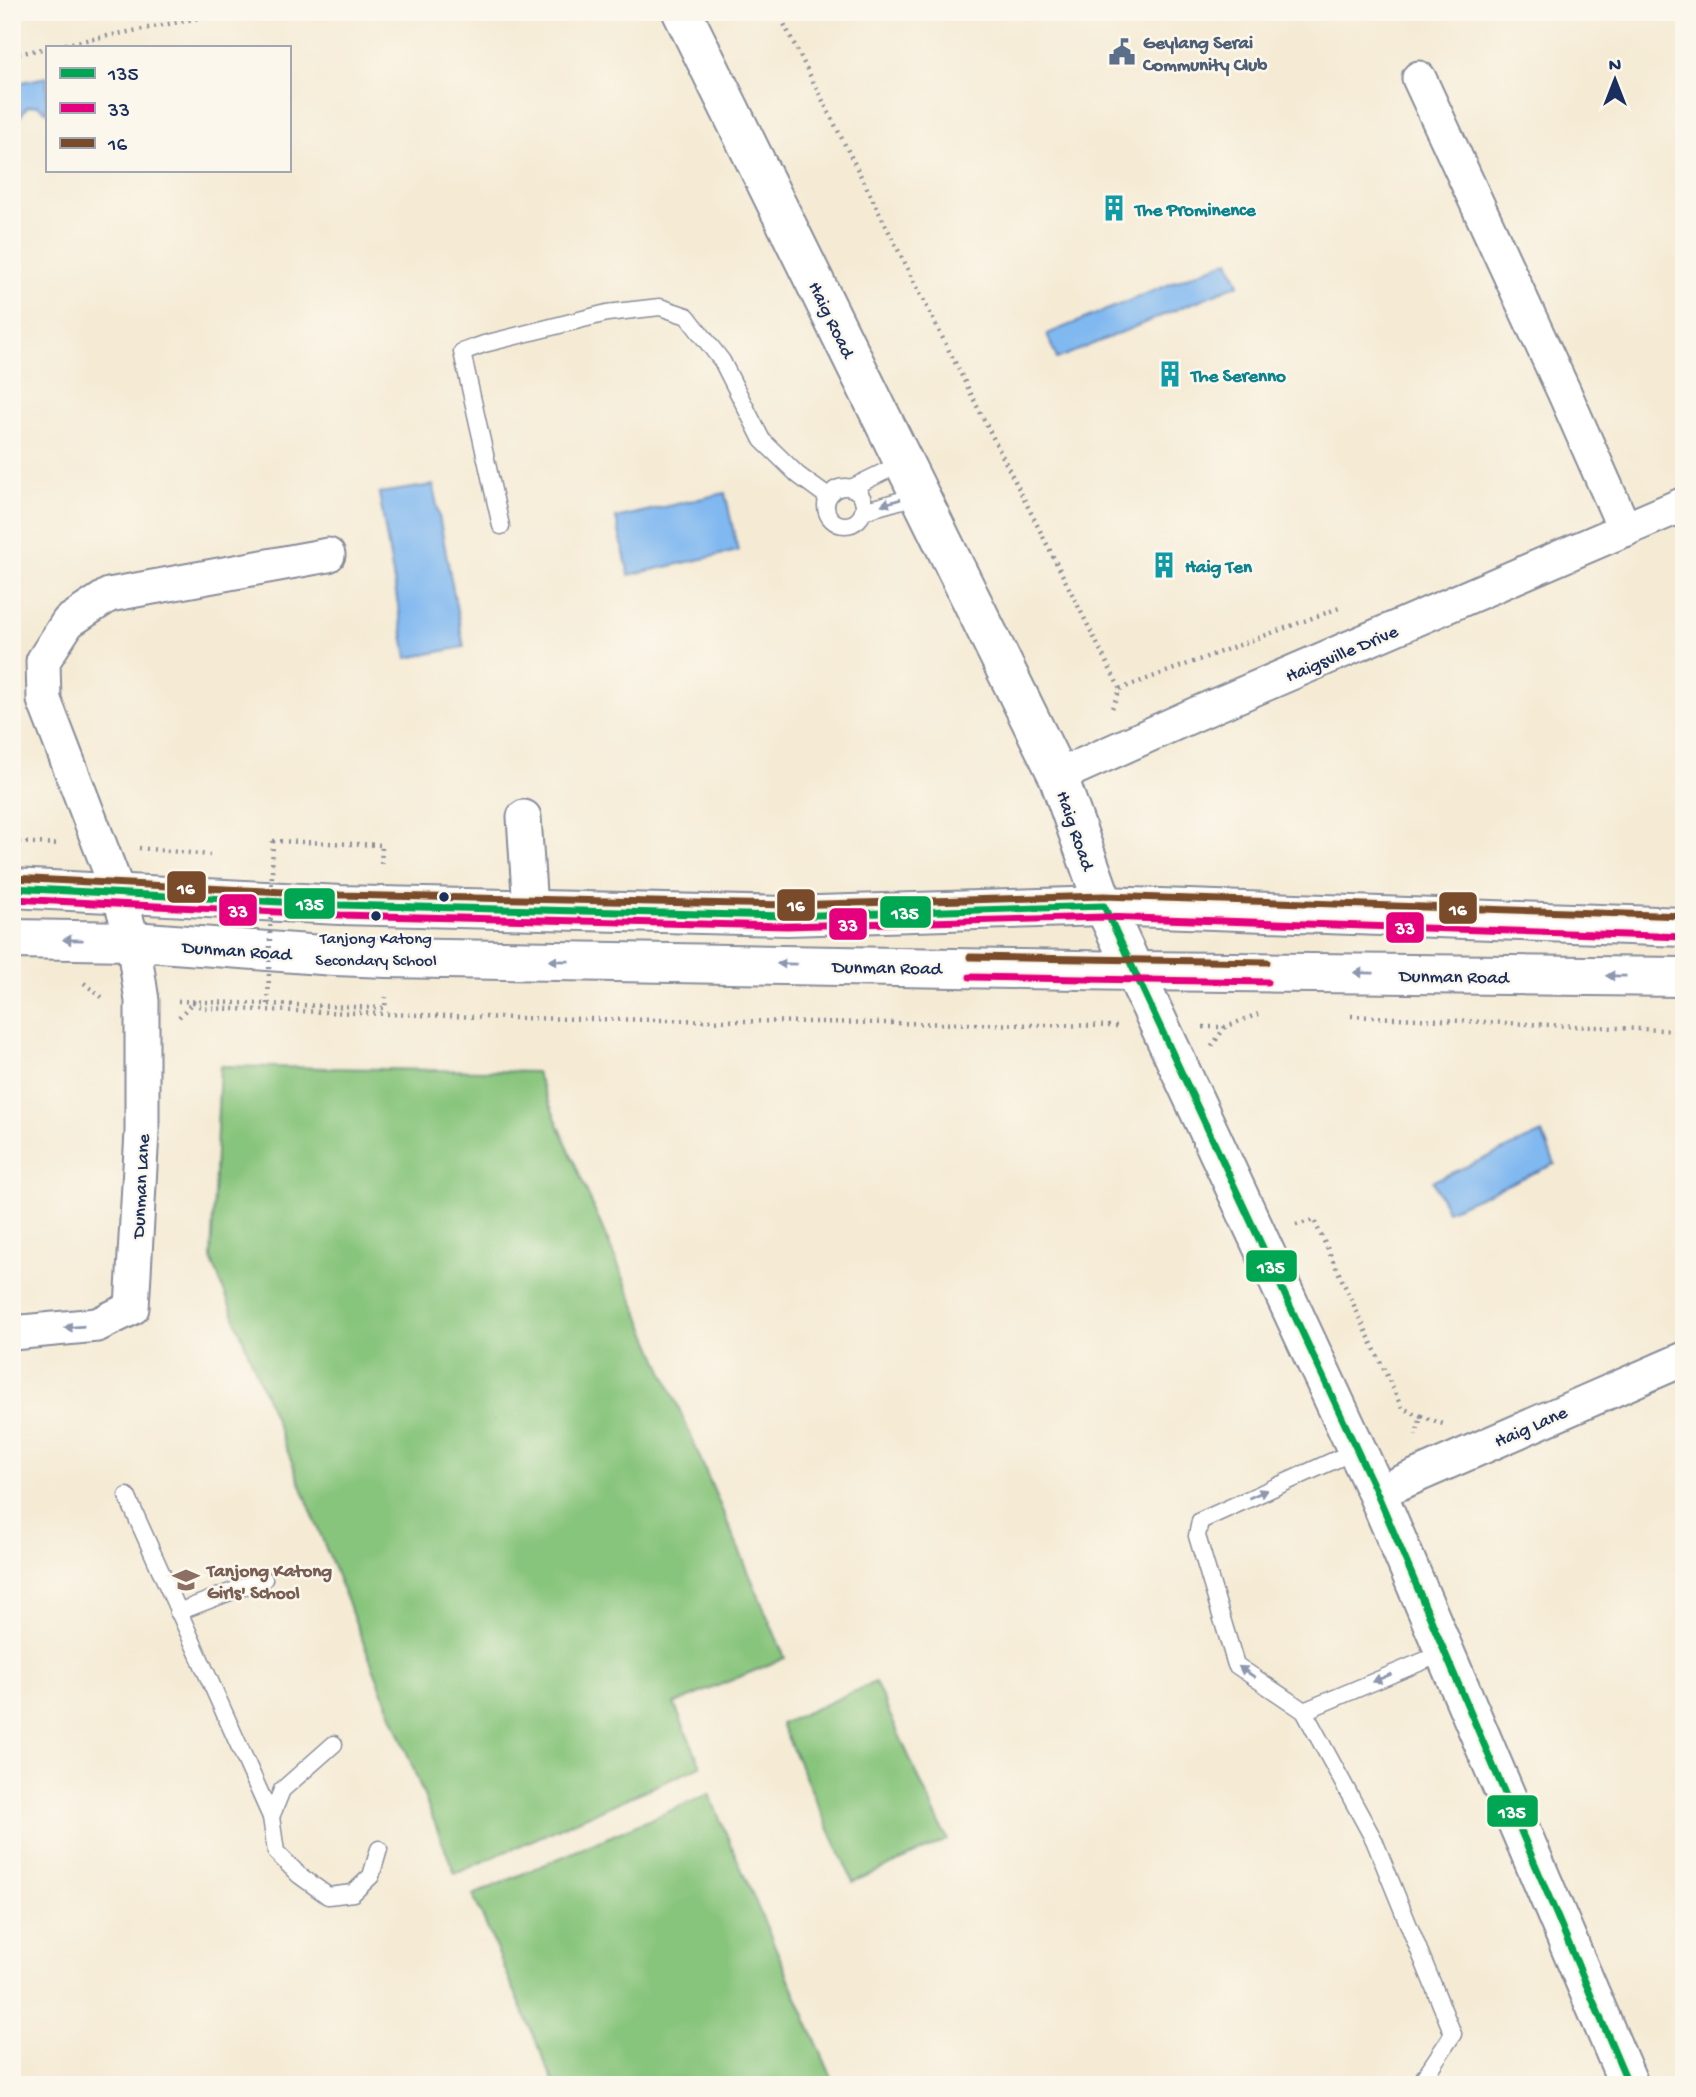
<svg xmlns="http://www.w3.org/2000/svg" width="1696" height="2097" viewBox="0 0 1696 2097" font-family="'Gochi Hand',sans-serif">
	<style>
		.green { fill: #88c57c; stroke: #527a6d; stroke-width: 2 }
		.water { fill: #80b8f0; stroke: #4e74a7; stroke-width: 2 }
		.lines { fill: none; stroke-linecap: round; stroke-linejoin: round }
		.service-casing { stroke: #888d9a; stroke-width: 19 }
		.minor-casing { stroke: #888d9a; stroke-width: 37 }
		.tertiary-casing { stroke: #888d9a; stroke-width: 42 }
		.path { stroke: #888d9a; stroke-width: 4.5; stroke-dasharray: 2 5; stroke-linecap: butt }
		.service { stroke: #fff; stroke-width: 16 }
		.minor { stroke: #fff; stroke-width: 33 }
		.tertiary { stroke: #fff; stroke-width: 38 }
		.path-bridge { stroke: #888d9a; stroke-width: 4.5; stroke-dasharray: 2 5; stroke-linecap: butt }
		.bus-1-casing { stroke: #fbf7ec; stroke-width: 12 }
		.bus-2-casing { stroke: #fbf7ec; stroke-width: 12 }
		.bus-3-casing { stroke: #fbf7ec; stroke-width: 12 }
		.bus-1 { stroke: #00a651; stroke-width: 7 }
		.bus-2 { stroke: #e5007d; stroke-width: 7 }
		.bus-3 { stroke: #7a4b2a; stroke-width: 7 }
		.oneway { fill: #8d97ae }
		.bus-dot { fill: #1b2f5e; stroke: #fbf7ec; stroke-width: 2.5 }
		.labels { text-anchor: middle; stroke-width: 5; stroke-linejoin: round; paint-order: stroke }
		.bus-label { font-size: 17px; fill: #1b2f5e; stroke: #fbf7ec }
		.service-label { font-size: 19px; font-weight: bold; fill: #4e5e75; stroke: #fbf7ec; text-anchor: start }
		.culture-label { font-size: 19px; font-weight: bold; fill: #0d838f; stroke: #fbf7ec; text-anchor: start }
		.street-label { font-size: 19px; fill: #1b2f5e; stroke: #fbf7ec }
		.education-label { font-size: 19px; font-weight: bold; fill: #785e54; stroke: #fbf7ec; text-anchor: start }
		.line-badge { stroke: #fbf7ec; stroke-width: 2.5 }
		.badge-label { font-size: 19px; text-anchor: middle; font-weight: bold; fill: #fff }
	</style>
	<rect width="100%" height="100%" fill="#fbf7ec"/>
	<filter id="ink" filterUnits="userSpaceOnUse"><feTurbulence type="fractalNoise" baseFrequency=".0143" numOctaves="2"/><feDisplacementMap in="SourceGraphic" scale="14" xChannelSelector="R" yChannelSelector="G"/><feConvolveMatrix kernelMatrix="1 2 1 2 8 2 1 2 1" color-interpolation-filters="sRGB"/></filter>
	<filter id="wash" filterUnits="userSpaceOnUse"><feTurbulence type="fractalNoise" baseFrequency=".00686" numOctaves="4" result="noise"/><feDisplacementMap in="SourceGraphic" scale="28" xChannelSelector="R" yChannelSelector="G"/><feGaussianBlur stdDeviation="1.57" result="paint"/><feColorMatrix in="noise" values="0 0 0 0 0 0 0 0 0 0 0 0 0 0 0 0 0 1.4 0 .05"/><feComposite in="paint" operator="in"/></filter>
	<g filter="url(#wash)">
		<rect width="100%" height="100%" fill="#f5ebd5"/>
		<!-- green -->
		<g class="green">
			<path d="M220,1066L536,1072L785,1658L674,1704L701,1766L455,1874L211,1258Z"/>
			<path d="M875,1682L947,1840L853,1882L781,1724Z"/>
			<path d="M709,1794L835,2085H555L473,1895Z"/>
		</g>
		<!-- water -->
		<g class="water">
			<path d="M47,77V112L37,105L27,107L12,128V84Z"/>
			<path d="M1229,260L1239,284L1057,359L1047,334Z"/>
			<path d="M433,485L464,647L407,658L379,493Z"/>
			<path d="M725,493L738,551L629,575L616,518Z"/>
			<path d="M1542,1133L1555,1164L1447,1211L1433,1181Z"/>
		</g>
	</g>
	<g filter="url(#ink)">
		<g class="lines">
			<!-- service casing -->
			<g class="service-casing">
				<g id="service">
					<circle cx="845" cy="506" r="19"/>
					<path d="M851,488L904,462"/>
					<path d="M863,511L920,495"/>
					<path d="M501,526L462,352L484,344L607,313L660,307L687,316L722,361L762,440L798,475L828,497"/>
					<path d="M1357,1450L1200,1521L1197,1536L1236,1665L1304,1711L1374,1840L1453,2034L1419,2085"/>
					<path d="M127,1496L271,1817"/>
					<path d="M178,1612L264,1579"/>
					<path d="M1304,1711L1445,1652"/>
					<path d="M334,1744L282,1790L271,1817L276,1852L299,1875L328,1896L353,1893L371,1876L379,1849"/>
				</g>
			</g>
			<!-- minor casing -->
			<g class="minor-casing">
				<g id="minor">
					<path d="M1419,78L1564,392L1625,530"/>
					<path d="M1058,776L1198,713L1684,504"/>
					<path d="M524,817L530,909"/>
					<path d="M12,1333L97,1325L132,1308L142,1132V1001L133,941L118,892L44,700L43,661L68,622L109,595L328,555"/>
					<path d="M1377,1493L1684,1359"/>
				</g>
			</g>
			<!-- tertiary casing -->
			<g class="tertiary-casing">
				<g id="tertiary">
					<path d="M682,12L1058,776L1104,906L1377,1493L1629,2085"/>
					<path d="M12,888L340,905L787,916L1104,906L1684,927"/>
					<path d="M12,939L133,941L335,956L387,958L1133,971L1684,977"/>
				</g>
			</g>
			<!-- path -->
			<g class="path">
				<path d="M778,12L1120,689L1111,711"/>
				<path d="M51,47L230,12"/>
				<path d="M12,55L47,48"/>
				<path d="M1120,689L1342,607"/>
				<path d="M273,841L382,845L381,868"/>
				<path d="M12,842L60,844"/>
				<path d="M139,848L210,855"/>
				<path d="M84,983L104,999"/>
				<path d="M178,1001L385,1008L386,997"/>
				<path d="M193,1002L202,1008L513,1018L1117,1026"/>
				<path d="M1351,1016L1684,1031"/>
				<path d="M179,1017L193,1002"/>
				<path d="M1203,1027H1225L1258,1014"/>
				<path d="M1212,1046L1225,1027"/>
				<path d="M1296,1225L1314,1220L1402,1408L1421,1416L1416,1435"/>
				<path d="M1421,1416L1443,1424"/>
			</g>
			<!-- service -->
			<use href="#service" class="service"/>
			<!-- minor -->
			<use href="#minor" class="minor"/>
			<!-- tertiary -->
			<use href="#tertiary" class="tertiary"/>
			<!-- path-bridge -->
			<path class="path-bridge" d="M268,1004L273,841"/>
			<!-- bus-1 casing -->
			<g class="bus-1-casing">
				<path id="bus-1" d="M12,888L340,905L787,916L1104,906L1377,1493L1629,2085"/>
			</g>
			<!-- bus-2 casing -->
			<g class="bus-2-casing">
				<g id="bus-2">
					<path d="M12,899L340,915L787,926L1104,917L1684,937"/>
					<path d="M970,977L1267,982"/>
				</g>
			</g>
			<!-- bus-3 casing -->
			<g class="bus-3-casing">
				<g id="bus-3">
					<path d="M13,878L340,895L787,905L1104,896L1684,916"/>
					<path d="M970,957L1267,962"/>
				</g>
			</g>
			<!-- bus-1 -->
			<use href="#bus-1" class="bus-1"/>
			<!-- bus-2 -->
			<use href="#bus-2" class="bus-2"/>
			<!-- bus-3 -->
			<use href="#bus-3" class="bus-3"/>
		</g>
		<!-- one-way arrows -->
		<defs><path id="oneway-solid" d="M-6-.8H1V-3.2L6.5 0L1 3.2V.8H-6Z" transform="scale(1.75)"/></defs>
		<g class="oneway">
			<use href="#oneway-solid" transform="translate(891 502) rotate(164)"/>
			<use href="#oneway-solid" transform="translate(73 940) rotate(-179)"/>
			<use href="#oneway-solid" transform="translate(559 961) rotate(-179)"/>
			<use href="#oneway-solid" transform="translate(787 964) rotate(-179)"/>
			<use href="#oneway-solid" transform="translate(1364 973) rotate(-179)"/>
			<use href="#oneway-solid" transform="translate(1616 976) rotate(-179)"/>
			<use href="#oneway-solid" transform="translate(74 1327) rotate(175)"/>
			<use href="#oneway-solid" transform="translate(1258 1494) rotate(-24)"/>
			<use href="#oneway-solid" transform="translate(1247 1672) rotate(-146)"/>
			<use href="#oneway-solid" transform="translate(1382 1678) rotate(157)"/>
		</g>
	</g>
	<!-- icons -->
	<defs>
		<g id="civic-bare" transform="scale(2.1)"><path d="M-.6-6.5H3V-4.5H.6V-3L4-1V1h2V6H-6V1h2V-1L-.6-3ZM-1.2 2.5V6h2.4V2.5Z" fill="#5c6f8a" stroke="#fbf7ec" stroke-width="2.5" paint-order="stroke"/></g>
		<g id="building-bare" transform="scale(2.1)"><path d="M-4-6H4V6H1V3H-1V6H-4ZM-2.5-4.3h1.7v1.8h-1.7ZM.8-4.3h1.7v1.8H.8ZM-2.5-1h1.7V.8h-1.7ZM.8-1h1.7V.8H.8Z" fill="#0f9aa8" stroke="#fbf7ec" stroke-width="2.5" paint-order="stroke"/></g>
		<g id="school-bare" transform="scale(2.1)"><path d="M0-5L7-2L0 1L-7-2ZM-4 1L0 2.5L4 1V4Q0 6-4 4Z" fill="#8d6e63" stroke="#fbf7ec" stroke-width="2.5" paint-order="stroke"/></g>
	</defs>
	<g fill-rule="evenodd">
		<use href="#civic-bare" x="1122" y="52"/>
		<use href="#building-bare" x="1114" y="208"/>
		<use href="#building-bare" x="1170" y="374"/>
		<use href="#building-bare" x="1164" y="565"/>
		<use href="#school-bare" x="186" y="1580"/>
	</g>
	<!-- markers -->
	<g class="bus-dot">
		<circle cx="444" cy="897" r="6"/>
		<circle cx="376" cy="916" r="6"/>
	</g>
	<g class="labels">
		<!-- bus labels -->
		<g class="bus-label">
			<text x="376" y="943">Tanjong Katong<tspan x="376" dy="22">Secondary School</tspan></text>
		</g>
		<!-- service labels -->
		<g class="service-label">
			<text x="1143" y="48">Geylang Serai<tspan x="1143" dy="22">Community Club</tspan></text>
		</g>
		<!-- culture labels -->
		<g class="culture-label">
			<text x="1135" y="215">The Prominence</text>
			<text x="1191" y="381">The Serenno</text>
			<text x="1185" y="572">Haig Ten</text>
		</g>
		<!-- street labels -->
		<g class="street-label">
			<text transform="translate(833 319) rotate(64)" y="7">Haig Road</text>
			<text transform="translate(1341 652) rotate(-23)" y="7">Haigsville Drive</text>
			<text transform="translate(1077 830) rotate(71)" y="7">Haig Road</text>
			<text transform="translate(237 949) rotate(4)" y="7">Dunman Road</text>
			<text transform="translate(887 966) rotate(1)" y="7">Dunman Road</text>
			<text transform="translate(1454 975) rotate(1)" y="7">Dunman Road</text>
			<text transform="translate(139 1186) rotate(-87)" y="7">Dunman Lane</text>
			<text transform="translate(1530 1425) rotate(-24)" y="7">Haig Lane</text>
		</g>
		<!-- education labels -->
		<g class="education-label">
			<text x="207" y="1576">Tanjong Katong<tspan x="207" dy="22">Girls' School</tspan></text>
		</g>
	</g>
	<g class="line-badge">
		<rect x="166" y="870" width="41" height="34" rx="7" fill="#7a4b2a"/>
		<rect x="283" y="887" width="53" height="33" rx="7" fill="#00a651"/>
		<rect x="776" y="888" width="40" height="34" rx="7" fill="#7a4b2a"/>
		<rect x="1438" y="891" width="40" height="34" rx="7" fill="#7a4b2a"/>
		<rect x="218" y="893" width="40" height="34" rx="7" fill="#e5007d"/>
		<rect x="879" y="895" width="53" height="34" rx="7" fill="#00a651"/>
		<rect x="828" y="907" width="40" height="34" rx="7" fill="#e5007d"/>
		<rect x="1385" y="911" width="40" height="33" rx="7" fill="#e5007d"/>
		<rect x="1245" y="1249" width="53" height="34" rx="7" fill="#00a651"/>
		<rect x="1486" y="1794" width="53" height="34" rx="7" fill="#00a651"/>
	</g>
	<g class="badge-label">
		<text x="186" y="894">16</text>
		<text x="310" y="910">135</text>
		<text x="796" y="911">16</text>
		<text x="1458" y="915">16</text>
		<text x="238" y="917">33</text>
		<text x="905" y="919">135</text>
		<text x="848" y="931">33</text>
		<text x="1405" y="934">33</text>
		<text x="1271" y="1273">135</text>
		<text x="1512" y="1818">135</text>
	</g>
	<!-- margin -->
	<rect width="1696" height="2097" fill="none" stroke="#fbf7ec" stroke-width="42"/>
	<!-- legend -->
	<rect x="46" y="46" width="245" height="126" fill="#fbf7ec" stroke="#a1a7b3" stroke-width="2"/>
	<rect x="60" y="68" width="35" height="10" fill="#00a651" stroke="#a1a7b3" stroke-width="2"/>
	<text x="108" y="80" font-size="21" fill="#1b2f5e">135</text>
	<rect x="60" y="103" width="35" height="10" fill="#e5007d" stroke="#a1a7b3" stroke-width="2"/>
	<text x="108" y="116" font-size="21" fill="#1b2f5e">33</text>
	<rect x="60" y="138" width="35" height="10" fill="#7a4b2a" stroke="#a1a7b3" stroke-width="2"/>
	<text x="108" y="150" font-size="21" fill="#1b2f5e">16</text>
	<!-- north arrow -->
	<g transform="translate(1615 80)" stroke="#fbf7ec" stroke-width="5" paint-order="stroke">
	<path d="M0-5L12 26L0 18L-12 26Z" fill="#1b2f5e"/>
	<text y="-10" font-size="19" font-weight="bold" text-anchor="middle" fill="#1b2f5e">N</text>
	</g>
</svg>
